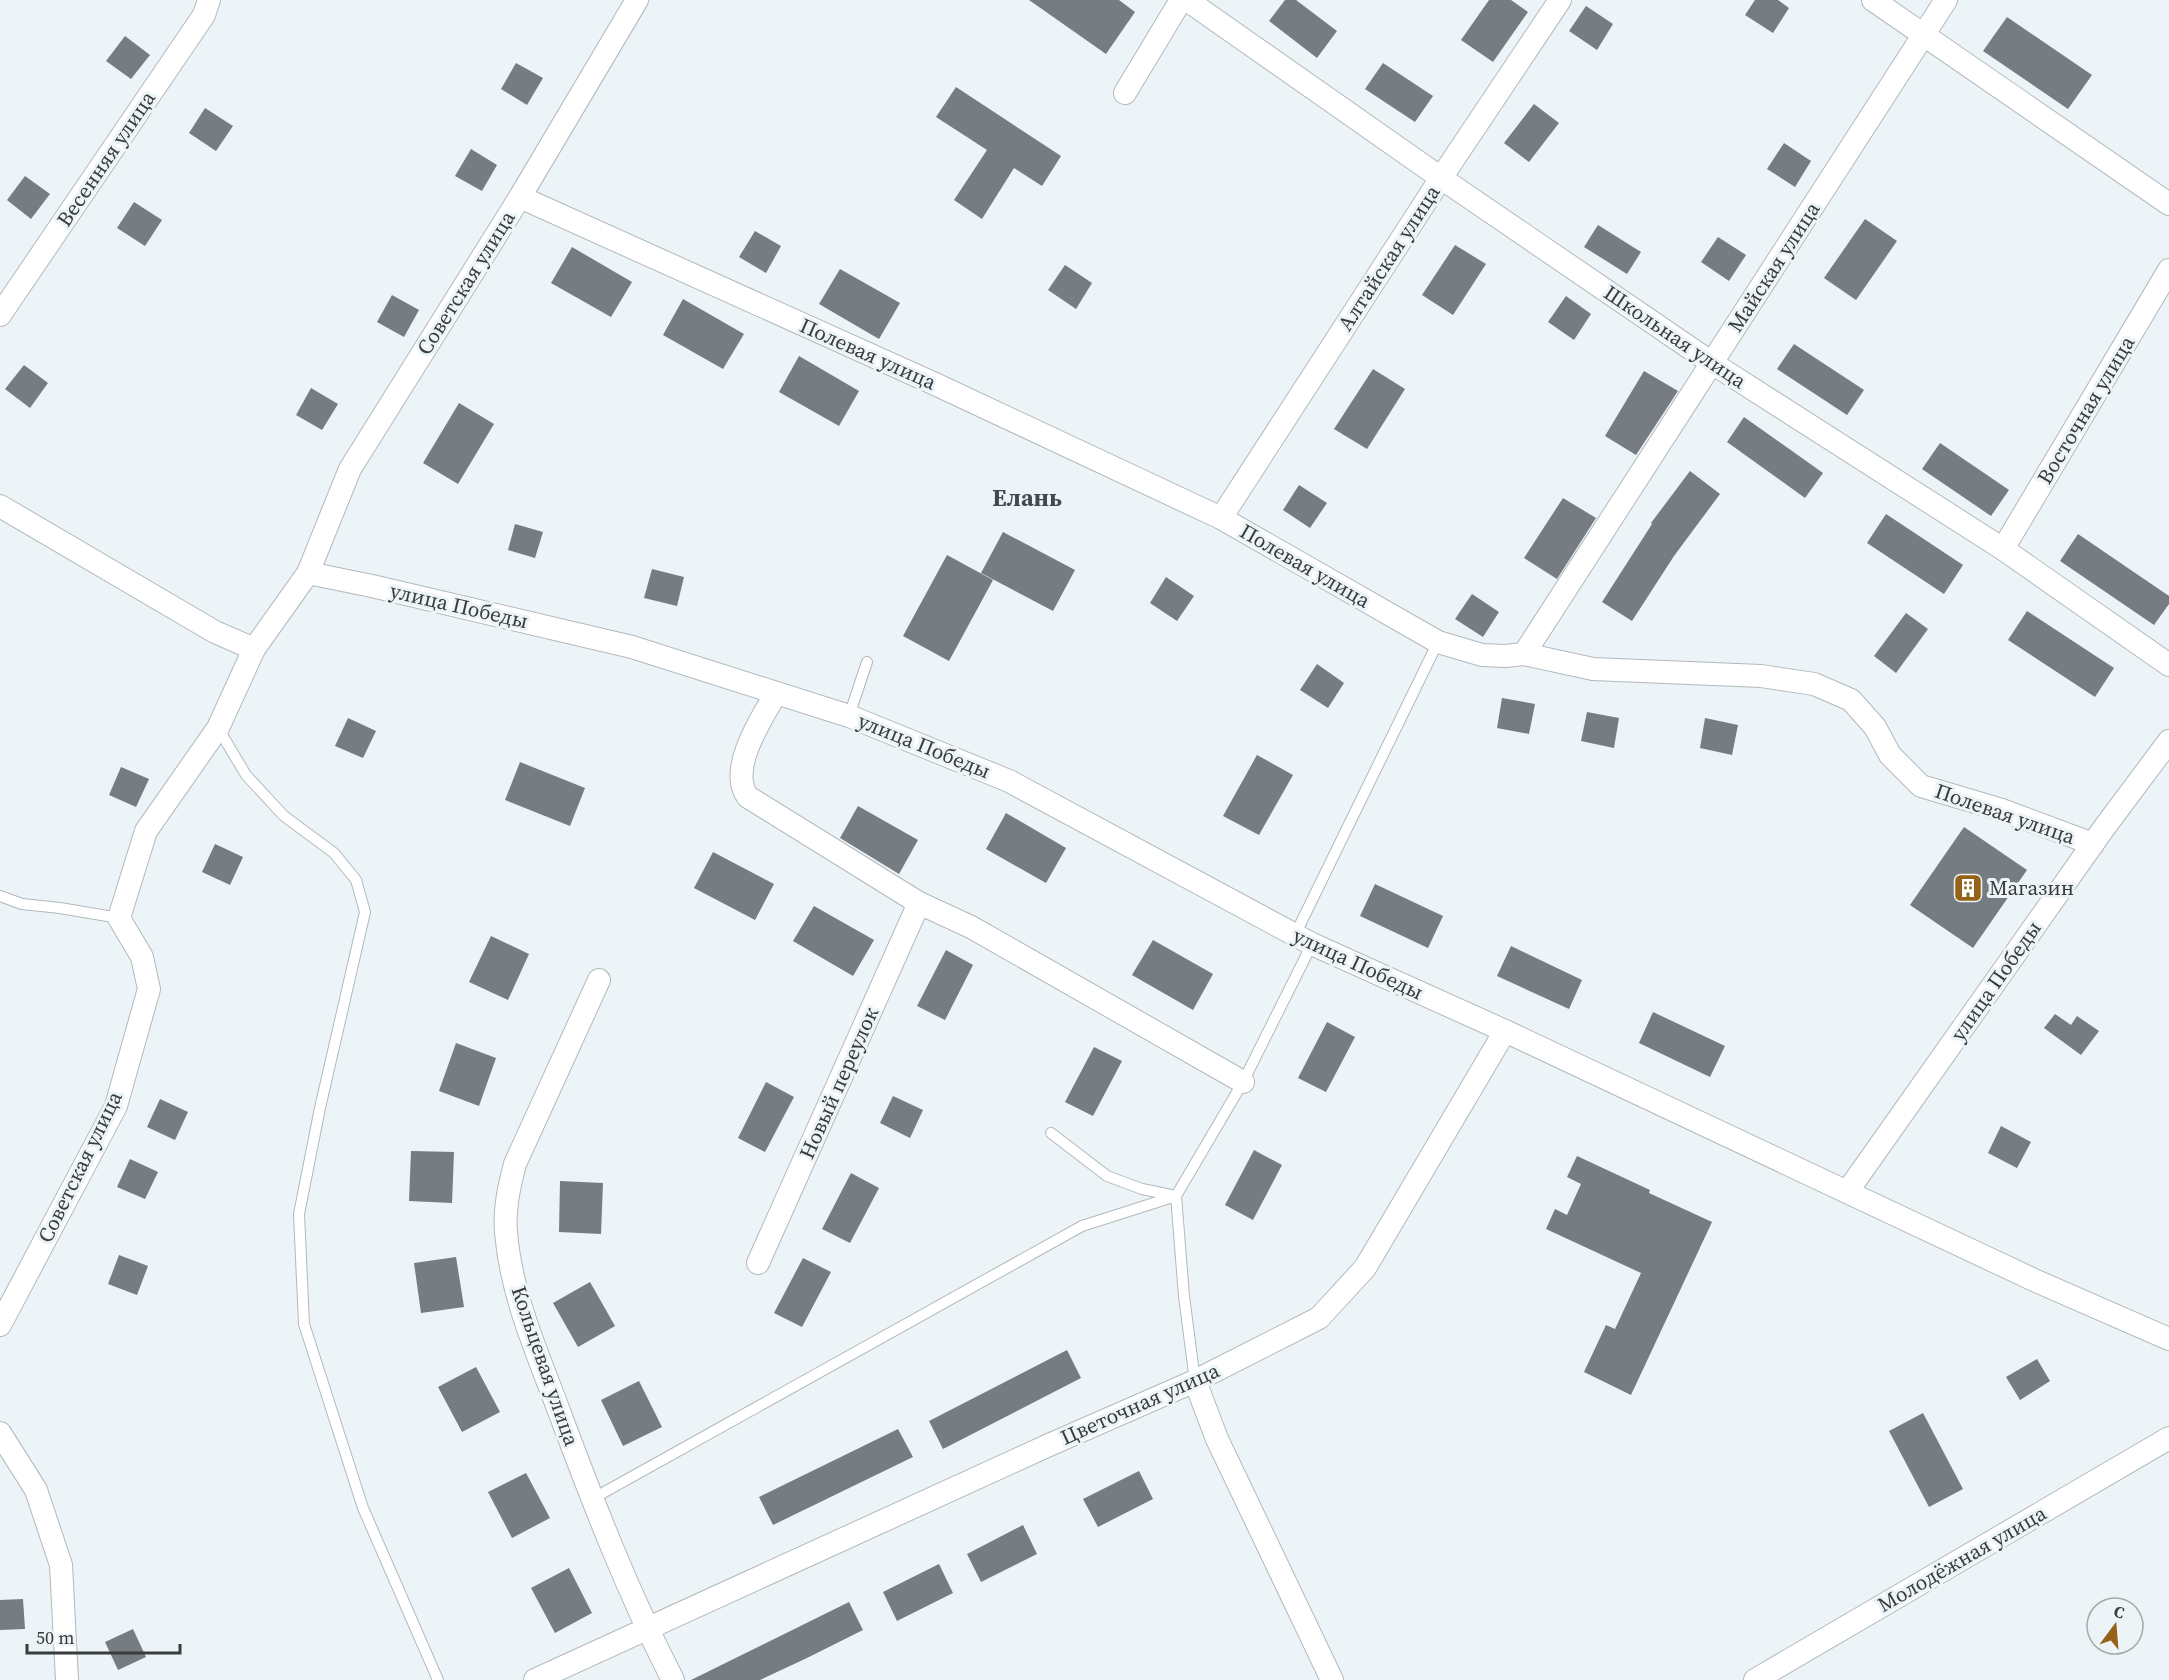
<svg xmlns="http://www.w3.org/2000/svg" width="2169" height="1680" viewBox="0 0 2169 1680" font-family="'Source Serif 4',serif">
	<style>
		.building { fill: #767c81 }
		.lines { fill: none; stroke-linecap: round; stroke-linejoin: round }
		.service-casing { stroke: #b2b9bd; stroke-width: 12 }
		.minor-casing { stroke: #b2b9bd; stroke-width: 24 }
		.service { stroke: #fff; stroke-width: 10 }
		.minor { stroke: #fff; stroke-width: 22 }
		.labels { text-anchor: middle; stroke-width: 6; stroke-linejoin: round; paint-order: stroke }
		.street-label { font-size: 21px; fill: #393b3d; stroke: #edf4f8 }
		.poi-label { font-size: 21px; fill: #393b3d; stroke: #edf4f8; text-anchor: start }
		.quarter-label { font-size: 24px; font-weight: bold; fill: #42484c; stroke: #edf4f8 }
	</style>
	<rect width="100%" height="100%" fill="#edf4f8"/>
	<!-- building -->
	<g class="building">
		<path d="M1029,0H1119L1135,12L1106,54Z"/>
		<path d="M1285,0H1296L1337,31L1317,58L1269,21Z"/>
		<path d="M1489,0H1511L1528,12L1493,62L1461,40Z"/>
		<path d="M1755,0H1778L1789,8L1773,33L1745,15Z"/>
		<path d="M1586,6L1613,24L1597,50L1569,31Z"/>
		<path d="M2007,17L2092,75L2068,109L1983,51Z"/>
		<path d="M125,36L150,55L131,79L106,61Z"/>
		<path d="M516,63L543,78L527,105L501,89Z"/>
		<path d="M1383,63L1433,96L1415,122L1365,89Z"/>
		<path d="M956,87L1061,156L1042,186L1014,168L982,219L954,200L987,150L936,117Z"/>
		<path d="M1534,104L1559,123L1529,162L1504,143Z"/>
		<path d="M205,108L233,126L216,151L189,133Z"/>
		<path d="M1784,143L1811,161L1795,187L1767,169Z"/>
		<path d="M471,149L497,165L482,191L455,176Z"/>
		<path d="M25,176L50,194L31,219L7,200Z"/>
		<path d="M134,202L162,220L145,246L117,228Z"/>
		<path d="M1865,219L1897,241L1856,300L1824,278Z"/>
		<path d="M1598,225L1641,252L1627,274L1584,247Z"/>
		<path d="M755,231L781,246L766,273L739,257Z"/>
		<path d="M1718,237L1746,255L1729,281L1701,262Z"/>
		<path d="M1455,245L1486,264L1453,315L1422,295Z"/>
		<path d="M572,247L632,282L611,317L551,283Z"/>
		<path d="M1065,265L1092,283L1076,309L1048,290Z"/>
		<path d="M840,269L900,303L879,339L819,304Z"/>
		<path d="M392,295L419,310L404,337L377,322Z"/>
		<path d="M1566,296L1591,314L1574,340L1548,322Z"/>
		<path d="M683,299L744,334L723,369L663,335Z"/>
		<path d="M1794,344L1864,390L1847,415L1777,369Z"/>
		<path d="M799,356L859,391L839,426L779,392Z"/>
		<path d="M24,365L48,383L30,408L5,389Z"/>
		<path d="M1373,369L1405,389L1367,449L1334,429Z"/>
		<path d="M1644,371L1678,391L1636,455L1605,436Z"/>
		<path d="M311,388L338,404L322,430L296,415Z"/>
		<path d="M459,403L494,424L458,484L423,463Z"/>
		<path d="M1744,417L1823,473L1805,498L1727,442Z"/>
		<path d="M1940,443L2009,490L1991,516L1922,469Z"/>
		<path d="M1690,471L1720,494L1674,556L1632,621L1602,602L1652,524L1651,523Z"/>
		<path d="M1299,485L1327,503L1310,528L1283,510Z"/>
		<path d="M1563,498L1596,518L1557,579L1524,558Z"/>
		<path d="M1886,514L1963,565L1944,594L1867,543Z"/>
		<path d="M515,524L543,532L535,558L508,550Z"/>
		<path d="M1003,532L1075,570L1053,611L981,573Z"/>
		<path d="M2078,534L2169,596V604L2154,625L2060,561Z"/>
		<path d="M947,555L993,580L949,661L903,636Z"/>
		<path d="M652,569L684,577L677,606L644,598Z"/>
		<path d="M1166,577L1194,596L1177,621L1150,603Z"/>
		<path d="M1472,594L1499,612L1483,637L1455,619Z"/>
		<path d="M2027,611L2114,668L2095,697L2008,640Z"/>
		<path d="M1906,613L1928,629L1896,673L1874,656Z"/>
		<path d="M1317,664L1344,683L1328,708L1300,690Z"/>
		<path d="M1502,698L1535,704L1529,734L1497,728Z"/>
		<path d="M1587,712L1619,718L1614,748L1581,741Z"/>
		<path d="M348,718L376,731L363,758L335,746Z"/>
		<path d="M1705,718L1738,725L1732,755L1700,748Z"/>
		<path d="M1257,755L1293,775L1259,835L1223,816Z"/>
		<path d="M520,762L585,788L570,826L505,800Z"/>
		<path d="M121,767L149,779L136,807L109,795Z"/>
		<path d="M858,806L918,840L899,874L840,838Z"/>
		<path d="M1006,813L1066,848L1046,883L986,849Z"/>
		<path d="M1964,827L2027,870L1973,948L1910,905Z"/>
		<path d="M215,844L243,857L230,885L202,872Z"/>
		<path d="M713,852L774,884L755,920L694,888Z"/>
		<path d="M1375,884L1443,916L1428,948L1360,916Z"/>
		<path d="M814,906L874,940L853,976L793,941Z"/>
		<path d="M491,936L529,954L508,1000L469,982Z"/>
		<path d="M1153,940L1213,974L1193,1010L1132,975Z"/>
		<path d="M1511,946L1582,980L1569,1009L1497,976Z"/>
		<path d="M946,950L973,965L945,1020L917,1006Z"/>
		<path d="M1653,1012L1725,1046L1710,1077L1639,1043Z"/>
		<path d="M2055,1014L2071,1025L2077,1016L2099,1031L2081,1055L2044,1028Z"/>
		<path d="M1327,1022L1355,1037L1326,1092L1298,1078Z"/>
		<path d="M456,1043L496,1058L479,1106L439,1091Z"/>
		<path d="M1094,1047L1122,1061L1093,1116L1065,1102Z"/>
		<path d="M766,1082L794,1097L765,1152L738,1138Z"/>
		<path d="M893,1096L923,1110L910,1138L880,1123Z"/>
		<path d="M160,1099L188,1112L175,1140L147,1127Z"/>
		<path d="M2001,1126L2031,1142L2017,1168L1988,1153Z"/>
		<path d="M1254,1150L1282,1165L1253,1220L1225,1205Z"/>
		<path d="M411,1151L454,1152L452,1203L409,1201Z"/>
		<path d="M1577,1156L1650,1190L1649,1193L1712,1222L1631,1395L1584,1372L1606,1325L1615,1329L1641,1273L1546,1229L1555,1209L1567,1215L1581,1184L1567,1177Z"/>
		<path d="M130,1159L158,1172L145,1199L117,1187Z"/>
		<path d="M851,1173L879,1188L850,1243L822,1229Z"/>
		<path d="M560,1181L603,1183L601,1234L559,1232Z"/>
		<path d="M119,1255L148,1266L137,1295L108,1284Z"/>
		<path d="M456,1257L464,1307L421,1313L414,1263Z"/>
		<path d="M803,1258L831,1272L802,1327L774,1313Z"/>
		<path d="M590,1282L615,1326L578,1347L553,1303Z"/>
		<path d="M1067,1350L1081,1378L943,1449L929,1421Z"/>
		<path d="M2037,1359L2050,1381L2020,1400L2006,1377Z"/>
		<path d="M476,1367L500,1412L462,1432L438,1387Z"/>
		<path d="M639,1381L662,1427L623,1446L601,1400Z"/>
		<path d="M1923,1413L1963,1489L1929,1507L1889,1431Z"/>
		<path d="M898,1429L913,1457L773,1525L759,1497Z"/>
		<path d="M1139,1471L1153,1499L1098,1527L1083,1499Z"/>
		<path d="M526,1473L550,1518L512,1538L488,1492Z"/>
		<path d="M1023,1525L1037,1554L981,1582L967,1554Z"/>
		<path d="M939,1564L953,1593L897,1621L883,1592Z"/>
		<path d="M569,1568L592,1613L555,1633L531,1588Z"/>
		<path d="M23,1599L25,1629L0,1630V1600Z"/>
		<path d="M849,1602L863,1630L807,1658L760,1680H691Z"/>
		<path d="M133,1629L146,1657L118,1670L105,1642Z"/>
	</g>
	<g class="lines">
		<!-- service casing -->
		<g class="service-casing">
			<g id="service">
				<path d="M849,716L867,662"/>
				<path d="M218,728L246,775L284,816L334,853L356,880L365,912L320,1108L299,1214L304,1324L363,1508L438,1680"/>
				<path d="M0,896L22,904L60,908L119,918"/>
				<path d="M1295,935L1438,642"/>
				<path d="M1195,1381L1184,1296L1176,1196L1243,1082L1312,944"/>
				<path d="M592,1499L1082,1226L1176,1196L1142,1189L1107,1176L1051,1133"/>
			</g>
		</g>
		<!-- minor casing -->
		<g class="minor-casing">
			<g id="minor">
				<path d="M1187,0L1441,178L1712,363L2003,549L2169,665"/>
				<path d="M1873,0L2169,204"/>
				<path d="M1125,93L1181,0"/>
				<path d="M520,197L935,384L1221,518L1438,642L1482,655L1505,656L1524,654L1593,669L1761,676L1814,684L1851,700L1875,727L1890,755L1921,786L2002,810L2093,844"/>
				<path d="M0,315L204,15L209,0"/>
				<path d="M0,506L215,632L254,649L308,573L372,586L632,647L849,716L1009,781L1312,944L1505,1031L2034,1280L2169,1339"/>
				<path d="M1221,518L1441,178L1560,0"/>
				<path d="M2003,549L2169,270"/>
				<path d="M308,573L350,469L520,197L637,0"/>
				<path d="M1524,654L1946,0"/>
				<path d="M776,693C762,718 727,770 748,797L919,903L971,927L1243,1082"/>
				<path d="M599,980L515,1164C509,1187 504,1209 506,1232C511,1295 537,1352 559,1411C593,1502 628,1593 673,1680"/>
				<path d="M1847,1192L2104,828L2169,741"/>
				<path d="M758,1263L919,903"/>
				<path d="M0,1325L116,1106L149,989L142,957L119,918L146,831L218,728L254,649"/>
				<path d="M1195,1381L1217,1439L1332,1680"/>
				<path d="M0,1433L36,1490L61,1565L67,1680"/>
				<path d="M535,1680L1049,1445L1195,1381L1319,1318L1365,1268L1505,1031"/>
				<path d="M1755,1680L2169,1438"/>
			</g>
		</g>
		<!-- service -->
		<use href="#service" class="service"/>
		<!-- minor -->
		<use href="#minor" class="minor"/>
	</g>
	<!-- icons -->
	<defs>
		<g id="building-square" transform="scale(1.5)"><rect x="-9" y="-9" width="18" height="18" rx="4" fill="#966218" stroke="#edf4f8"/><path d="M-4-6H4V6H1V3H-1V6H-4ZM-2.5-4.3h1.7v1.8h-1.7ZM.8-4.3h1.7v1.8H.8ZM-2.5-1h1.7V.8h-1.7ZM.8-1h1.7V.8H.8Z" fill="#fff"/></g>
	</defs>
	<g fill-rule="evenodd">
		<use href="#building-square" x="1968" y="888"/>
	</g>
	<g class="labels">
		<!-- street labels -->
		<g class="street-label">
			<text transform="translate(106 159) rotate(-56)" y="7">Весенняя улица</text>
			<text transform="translate(1389 258) rotate(-57)" y="7">Алтайская улица</text>
			<text transform="translate(1774 267) rotate(-57)" y="7">Майская улица</text>
			<text transform="translate(466 283) rotate(-58)" y="7">Советская улица</text>
			<text transform="translate(1675 337) rotate(34)" y="7">Школьная улица</text>
			<text transform="translate(868 354) rotate(24)" y="7">Полевая улица</text>
			<text transform="translate(2086 410) rotate(-59)" y="7">Восточная улица</text>
			<text transform="translate(1305 566) rotate(30)" y="7">Полевая улица</text>
			<text transform="translate(459 606) rotate(13)" y="7">улица Победы</text>
			<text transform="translate(924 746) rotate(22)" y="7">улица Победы</text>
			<text transform="translate(2005 814) rotate(19)" y="7">Полевая улица</text>
			<text transform="translate(1358 964) rotate(25)" y="7">улица Победы</text>
			<text transform="translate(1996 981) rotate(-55)" y="7">улица Победы</text>
			<text transform="translate(839 1083) rotate(-66)" y="7">Новый переулок</text>
			<text transform="translate(80 1167) rotate(-64)" y="7">Советская улица</text>
			<text transform="translate(545 1366) rotate(71)" y="7">Кольцевая улица</text>
			<text transform="translate(1140 1404) rotate(-24)" y="7">Цветочная улица</text>
			<text transform="translate(1962 1559) rotate(-30)" y="7">Молодёжная улица</text>
		</g>
		<!-- poi labels -->
		<g class="poi-label">
			<text x="1989" y="895">Магазин</text>
		</g>
		<!-- quarter labels -->
		<g class="quarter-label">
			<text x="1027" y="506">Елань</text>
		</g>
	</g>
	<!-- north arrow -->
	<g transform="translate(2115 1626) rotate(16)"><circle r="28" fill="#edf4f8" stroke="#a5aaad" stroke-width="1.5"/>
	<path d="M0-4.5L10 22L0 15L-10 22Z" fill="#966218"/>
	<text y="-9" font-size="16" font-weight="bold" text-anchor="middle" fill="#393b3d">С</text>
	</g>
	<!-- scale -->
	<path d="M27 1644v9h153v-9" fill="none" stroke="#393b3d" stroke-width="3"/>
	<text x="36" y="1644" font-size="18" fill="#393b3d" stroke="#edf4f8" stroke-width="4.5" paint-order="stroke">50 m</text>
</svg>
